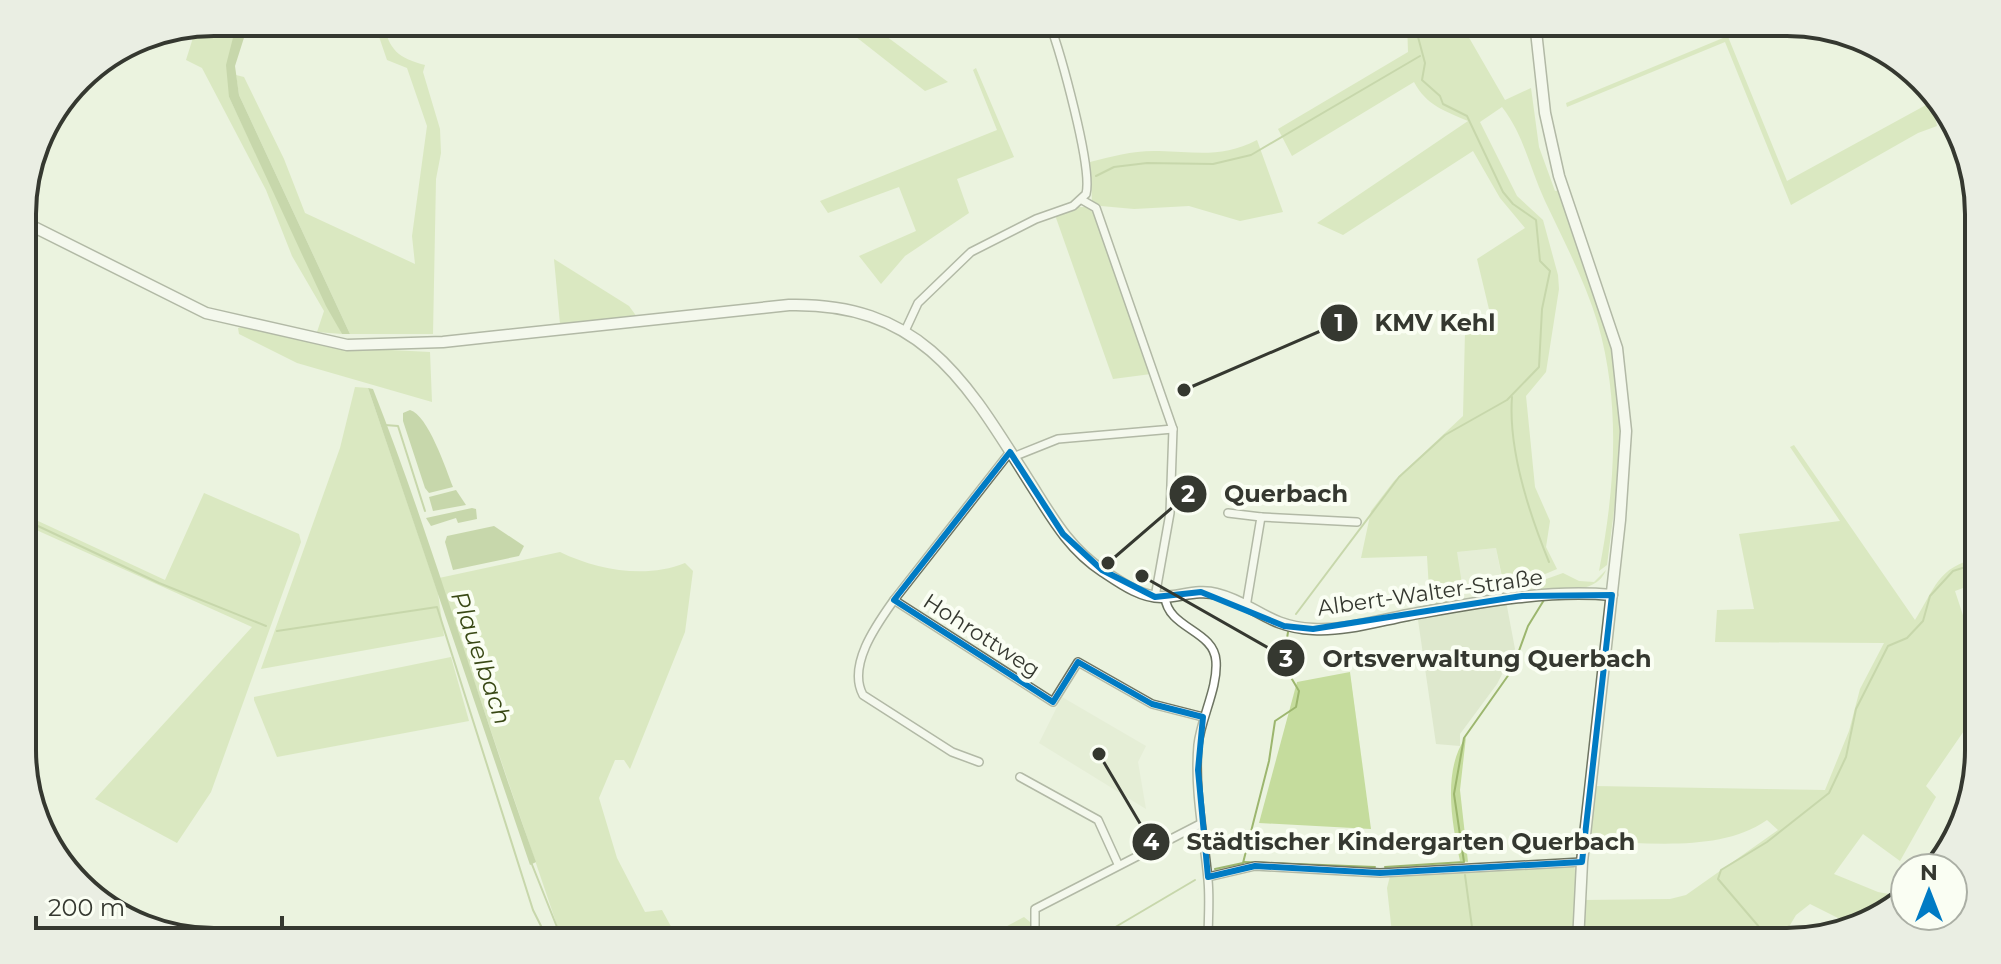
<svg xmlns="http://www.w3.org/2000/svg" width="2001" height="964" viewBox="0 0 2001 964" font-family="Montserrat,sans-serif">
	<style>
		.built { fill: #dee8cd }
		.green { fill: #c5dc9d }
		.water { fill: #9cb66e }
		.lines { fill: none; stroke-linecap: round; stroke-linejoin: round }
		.stream { stroke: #9cb66e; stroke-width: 2 }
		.street-casing { stroke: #6d7462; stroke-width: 10 }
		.secondary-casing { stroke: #6d7462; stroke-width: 13 }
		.street { stroke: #fff; stroke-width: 7 }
		.secondary { stroke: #fff; stroke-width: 10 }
		.marked { fill: none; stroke: #007bc4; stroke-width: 6; stroke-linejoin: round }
		.labels { text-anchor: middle; stroke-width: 8; stroke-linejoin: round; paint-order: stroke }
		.street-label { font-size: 22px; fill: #353830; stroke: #fafef3 }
		.water-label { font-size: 24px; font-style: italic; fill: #384814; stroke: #fafef3 }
		.rim { fill: none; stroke: #353830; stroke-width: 4 }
		.leader { fill: none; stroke: #353830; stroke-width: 3 }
		.callout-dot { fill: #353830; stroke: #fafef3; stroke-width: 3 }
		.mark-label { font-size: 24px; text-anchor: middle; font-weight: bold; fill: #fff }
		.callout-label { font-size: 24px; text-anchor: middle; font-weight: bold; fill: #353830; stroke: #fafef3; stroke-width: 8; stroke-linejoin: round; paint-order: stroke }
	</style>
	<rect width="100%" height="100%" fill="#ebf3df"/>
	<!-- built -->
	<g class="built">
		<path d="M1496,548L1515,649L1497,684L1460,734V746L1436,744L1418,620L1430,606L1457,552Z"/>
		<path d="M1062,697L1146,746L1138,762L1146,809L1039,743Z"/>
	</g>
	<!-- green -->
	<g class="green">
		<path d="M214,22H237L229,97L342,334L317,332L324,311L292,256L266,190L202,68L186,60L197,25Z"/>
		<path d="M374,22H383C389,50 398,58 425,65L423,72L440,129L441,153L436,179L433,334H350L239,95L236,75L244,77L284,159L305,213L415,264L412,236L427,126L407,68L387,60Z"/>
		<path d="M837,22H867L948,82L925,91Z"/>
		<path d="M1407,22H1460L1505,100L1531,88L1539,147L1555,191L1560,190C1583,257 1613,324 1619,395C1624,452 1614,508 1607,565L1599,571C1615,489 1621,405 1598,324C1585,281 1564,241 1545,201C1530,169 1524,135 1502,107L1480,122L1517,196L1543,220L1558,275L1559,289L1546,372L1526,396L1535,487L1550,521L1546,547L1557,569L1505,591L1496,548L1457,552L1464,597L1430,606L1427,556L1361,558L1371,511L1394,481L1463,416L1465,332L1493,326L1477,259L1525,228L1500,198L1473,151L1343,235L1317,223L1468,121C1445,111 1427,106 1414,82L1292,156L1278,129L1408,52Z"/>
		<path d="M1717,22H1722L1787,181L1926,105L1924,88L1930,93L1937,126L1918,133L1791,205L1725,42L1567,107L1566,103L1723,38Z"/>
		<path d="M976,68L1014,157L957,179L969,213L905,256L881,284L859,256L916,231L899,187L828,213L820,201L997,130L973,70Z"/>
		<path d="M1257,140L1283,212L1240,221L1189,206L1134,209L1101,206L1092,201L1090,162C1113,156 1135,150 1159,151C1195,152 1223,158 1257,140Z"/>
		<path d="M1077,207H1087L1095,214L1151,374L1113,379L1055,215Z"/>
		<path d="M554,259L629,306L637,317L560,324Z"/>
		<path d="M242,327L333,347L430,352L432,402L297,363L239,334L238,328Z"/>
		<path d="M355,387L368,388L438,593L444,636L261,669L340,448Z"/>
		<path d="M1794,445L1915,620C1935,589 1937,567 1978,558L1979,582L1955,591L1979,664V709L1926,786L1936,797L1900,861L1863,834L1834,874L1878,892L1905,897L1894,909L1850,924L1810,904L1796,915L1780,942H1582L1584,900L1670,899L1686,895L1778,830L1767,820C1718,854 1645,841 1588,842L1594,786L1825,790L1849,731L1860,689L1884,643L1715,642L1717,610L1754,609L1739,534L1840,521L1790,447Z"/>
		<path d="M204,493L299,534L301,542L211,792L177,843L95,799L252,627L23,524V514L165,580Z"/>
		<path d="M560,552C597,570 646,579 685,563L693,571L685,632L630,769L624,760H615L599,798L617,858L645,912L662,910L674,932L689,942H567L560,934L439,578Z"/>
		<path d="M1606,570C1595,599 1546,588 1521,588L1563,573L1579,581L1594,582Z"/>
		<path d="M451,657L469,721L277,757L254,700V697Z"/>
		<path d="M1350,672L1371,829L1259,823L1297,682Z"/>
		<path d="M1466,737L1460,790L1468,862L1460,861C1452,824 1442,770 1466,737Z"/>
		<path d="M1573,866L1577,872L1575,942H1393L1387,888L1390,876Z"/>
		<path d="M1024,917L1030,922L1031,942H977Z"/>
	</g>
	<!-- water -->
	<g class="water">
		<path d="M237,22H249L235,66L239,95L350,334H342L326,306L229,97L226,65Z"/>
		<path d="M368,388L373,389C434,544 479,705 536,862L530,865Z"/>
		<path d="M410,410C428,415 446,469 453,487L429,493L425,488L403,421V413Z"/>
		<path d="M456,490L466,505L433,511L429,497Z"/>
		<path d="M472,508L476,509L477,519L458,523L456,518L431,526L426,518Z"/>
		<path d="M494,526L524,546L519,556L453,570L445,542L447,536Z"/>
	</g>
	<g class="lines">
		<!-- stream -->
		<g class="stream">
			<path d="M1096,176L1114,167L1147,163L1213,164L1251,155L1420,56"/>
			<path d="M1512,397C1508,450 1529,513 1549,562"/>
			<path d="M385,425L398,426L425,511"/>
			<path d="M23,519L159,583L266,626"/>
			<path d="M1296,614L1399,477L1445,435L1507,400L1539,367L1542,309L1550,271L1540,261L1536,220L1513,204L1503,192L1467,116L1443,104L1440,96L1422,80L1425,63L1414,22"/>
			<path d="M277,631L437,607L533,910L549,942"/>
			<path d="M531,862L563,942"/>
			<path d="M1244,862L1375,867"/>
			<path d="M1385,867L1464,862L1454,794L1464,738L1512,670L1528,626L1544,600"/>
			<path d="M1215,869L1243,863L1269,761L1275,721L1296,707L1299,691L1283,664L1288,632"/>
			<path d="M1465,875L1474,942"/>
			<path d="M1090,942L1195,880"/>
			<path d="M1772,942L1718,879L1721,870L1767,842L1829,793L1846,757L1856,709L1888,646L1907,638L1923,621L1930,596L1953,571L1978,563"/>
		</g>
		<!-- street casing -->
		<g class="street-casing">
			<g id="street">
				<path d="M1082,200L1096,208L1173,429L1170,513L1155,597"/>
				<path d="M905,331L918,303L971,252L1036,219L1073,206L1086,194C1093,168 1060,51 1049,22"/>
				<path d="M1010,452L894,600L1053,702L1078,662L1152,704L1203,717"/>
				<path d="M1013,457L1058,439L1173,429"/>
				<path d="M1228,513L1261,517"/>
				<path d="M1165,597C1168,629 1214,630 1216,661C1218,688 1201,718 1198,745C1194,791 1204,835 1208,880C1210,900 1208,921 1208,942"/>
				<path d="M894,600C877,624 847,665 863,695L952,752L979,762"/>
				<path d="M1246,607L1261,517L1357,522"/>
				<path d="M1020,777L1098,820L1118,864"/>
				<path d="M1208,877L1255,866L1380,873L1582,862"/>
				<path d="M1035,942V909L1200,824"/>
			</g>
		</g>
		<!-- secondary casing -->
		<g class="secondary-casing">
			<g id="secondary">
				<path d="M1535,22L1545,113L1559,176L1617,348L1626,431L1620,520L1582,862L1578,942"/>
				<path d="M22,221L206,313L347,345L443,342L789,305C926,302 969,387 1034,489C1054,521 1071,550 1103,571C1121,583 1142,598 1163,597C1182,596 1199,589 1217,594C1254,603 1267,627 1313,629C1344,631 1377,621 1408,615C1475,603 1544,589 1612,595"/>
			</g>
		</g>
		<!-- street -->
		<use href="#street" class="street"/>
		<!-- secondary -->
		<use href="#secondary" class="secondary"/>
	</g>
	<!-- marked area -->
	<path d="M0 0H2001V964H0ZM1010,452L1063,534L1102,570L1155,597L1201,592L1284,626L1313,629L1522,596L1612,595L1582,862L1380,873L1255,866L1208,877L1198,770L1203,717L1152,704L1078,662L1053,702L894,600Z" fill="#ebf3df" fill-opacity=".55" fill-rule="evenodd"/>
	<path class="marked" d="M1010,452L1063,534L1102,570L1155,597L1201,592L1284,626L1313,629L1522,596L1612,595L1582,862L1380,873L1255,866L1208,877L1198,770L1203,717L1152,704L1078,662L1053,702L894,600Z"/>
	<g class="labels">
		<!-- street labels -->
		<g class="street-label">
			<text transform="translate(1430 592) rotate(-8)" y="8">Albert-Walter-Straße</text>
			<text transform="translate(982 635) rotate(33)" y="8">Hohrottweg</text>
		</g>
		<!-- water labels -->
		<g class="water-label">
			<text transform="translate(481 658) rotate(71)" y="8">Plauelbach</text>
		</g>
	</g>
	<!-- crop -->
	<path d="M0 0H2001V964H0ZM214 36H1787A178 178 0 0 1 1965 214V750A178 178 0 0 1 1787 928H214A178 178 0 0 1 36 750V214A178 178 0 0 1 214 36Z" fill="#eaeee3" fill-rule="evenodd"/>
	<path class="rim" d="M214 36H1787A178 178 0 0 1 1965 214V750A178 178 0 0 1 1787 928H214A178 178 0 0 1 36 750V214A178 178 0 0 1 214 36Z"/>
	<!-- callouts -->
	<path class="leader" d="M1184 390L1339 323M1108 563L1188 494M1142 576L1286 658M1099 754L1151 842"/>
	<g class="callout-dot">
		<circle cx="1184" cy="390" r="8"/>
		<circle cx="1108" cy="563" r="8"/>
		<circle cx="1142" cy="576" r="8"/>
		<circle cx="1099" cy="754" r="8"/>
		<circle cx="1339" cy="323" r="20"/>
		<circle cx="1188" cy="494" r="20"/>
		<circle cx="1286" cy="658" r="20"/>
		<circle cx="1151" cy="842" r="20"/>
	</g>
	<g class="mark-label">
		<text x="1339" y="331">1</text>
		<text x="1188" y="502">2</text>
		<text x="1286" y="667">3</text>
		<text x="1151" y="850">4</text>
	</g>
	<g class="callout-label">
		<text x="1435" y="331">KMV Kehl</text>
		<text x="1286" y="502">Querbach</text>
		<text x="1487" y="667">Ortsverwaltung Querbach</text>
		<text x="1411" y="850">Städtischer Kindergarten Querbach</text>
	</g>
	<!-- north arrow -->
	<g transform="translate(1929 892)"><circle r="38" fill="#fafef3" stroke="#abafa5" stroke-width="2"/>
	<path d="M0-6L14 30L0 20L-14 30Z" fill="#007bc4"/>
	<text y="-12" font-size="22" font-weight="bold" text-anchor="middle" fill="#353830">N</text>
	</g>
	<!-- scale -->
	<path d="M36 916v12h246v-12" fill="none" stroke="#353830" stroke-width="4"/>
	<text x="48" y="916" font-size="24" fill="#353830" stroke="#fafef3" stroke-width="6" paint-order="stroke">200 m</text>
</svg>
